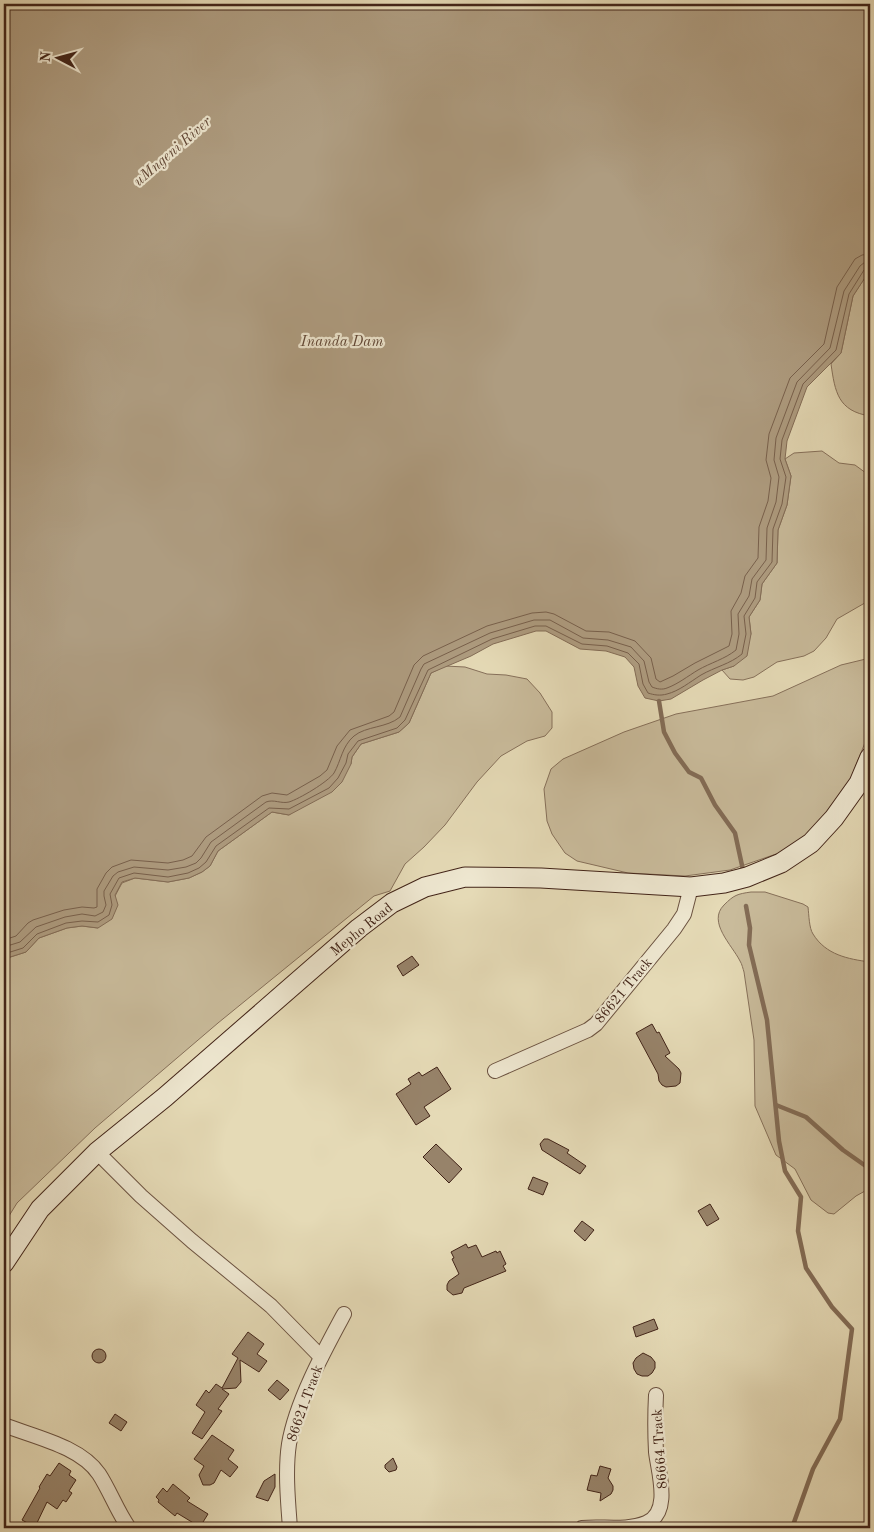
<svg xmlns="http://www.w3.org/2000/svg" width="874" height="1532" viewBox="0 0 874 1532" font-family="'Old Standard TT',serif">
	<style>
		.green { fill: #c9bb9b; stroke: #86705a }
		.water { fill: #ae9c80; stroke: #836c56 }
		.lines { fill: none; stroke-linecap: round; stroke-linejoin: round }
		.shore { stroke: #78604c; stroke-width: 1 }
		.stream { stroke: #836c56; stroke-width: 4.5 }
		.building { fill: #97836a; stroke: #422418 }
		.street-casing { stroke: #6b5240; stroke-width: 16 }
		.secondary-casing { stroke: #422418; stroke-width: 21 }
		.street { stroke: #eee7d0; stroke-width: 14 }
		.secondary { stroke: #eee7d0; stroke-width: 19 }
		.labels { text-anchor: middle; stroke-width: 4.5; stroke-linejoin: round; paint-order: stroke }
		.street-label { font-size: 14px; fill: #422418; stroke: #eee7d0 }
		.water-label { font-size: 15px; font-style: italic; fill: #624837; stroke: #eee7d0 }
	</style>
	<rect width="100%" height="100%" fill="#e5dab6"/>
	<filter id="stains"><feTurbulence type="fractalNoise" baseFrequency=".004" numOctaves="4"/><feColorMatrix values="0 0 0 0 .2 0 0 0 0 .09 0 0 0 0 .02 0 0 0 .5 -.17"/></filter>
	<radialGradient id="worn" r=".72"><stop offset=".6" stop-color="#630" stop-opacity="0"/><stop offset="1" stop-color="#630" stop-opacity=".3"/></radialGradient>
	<!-- green -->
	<g class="green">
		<path d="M870,270V416C838,411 835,392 831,364L841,353L853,296Z"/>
		<path d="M822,451L839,463L855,465L870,476V600L837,619L826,638L814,651L804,656L777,662L754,677L743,680L730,679L722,670L734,666L751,634L749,617L760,600L762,584L777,563L778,530L787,505L791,476L785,459L794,453Z"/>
		<path d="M870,658V730L851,778L825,814L804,837L782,852L730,870L685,876L628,873L577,861L565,853L552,834L547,821L544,789L551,769L563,759L624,732L676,714L773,696L841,665Z"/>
		<path d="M445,666L465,667L487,674L506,675L527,679L540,693L552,712V728L545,736L527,741L501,756L477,782L445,825L424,847L405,864L390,891L374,896L218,1023L95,1128L17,1203L4,1224V959L26,952L39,938L67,928L82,926L98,928L122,883L135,878L168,882L189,878L202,872L210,866L218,851L272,812L289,815L351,764L352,757L361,744L399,732L409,723L431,673Z"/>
		<path d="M751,892H765L803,904L808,907C809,915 809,928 813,934C826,955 848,959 870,962V1193L865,1191L856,1196L834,1214L828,1213L811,1200L795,1169L776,1155L755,1106L754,1040L744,972C743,969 742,964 740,961C732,945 707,922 724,905C734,895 737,894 751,892Z"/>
	</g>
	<!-- water -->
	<path class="water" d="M4,4H870V270L853,296L841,353L807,387L787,441L785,459L791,476L787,505L778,530L777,563L762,584L760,600L749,617L751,634L747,656L734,666L722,670L703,680L671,699L659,701L645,698L638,686L634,667L625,657L606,651L580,649L546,631H536L493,644L471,656L431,673L409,723L399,732L361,744L352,757L351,764L342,782L332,792L289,815L272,812L218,851L210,866L202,872L189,878L168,882L135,878L122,882L115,895L118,905L112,919L98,928L82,926L67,928L39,938L26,952L4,959Z"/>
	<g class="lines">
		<!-- shore -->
		<g class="shore">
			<path d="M4,940L16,936L28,923L33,920L64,910L82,907L94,908L97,907V889L106,873L112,867L131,860L168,863L183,860L192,856L206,837L262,796L272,793L287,795L320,776L327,770L337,746L350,730L389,716L394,712L414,665L423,656L487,626L532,613L546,612L554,614L586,631L609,632L635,641L651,658L656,679L660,682L673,676L695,663L729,646L732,634L731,611L741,593L745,576L758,558L759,527L768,501L771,478L766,460L769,434L790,378L824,344L837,287L855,259L862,255L870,254"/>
			<path d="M4,947L20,942L36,927L65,917L82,914L95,916L103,912L106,905L104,896V891L113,876L118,872L134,867L168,870L186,867L196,863L201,858L211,842L266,802C274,799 281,804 289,802C299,799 328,782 334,773C341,761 342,746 354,736C366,726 387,728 400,717L421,669L424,664L490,633L534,620H550L583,638L608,640L631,647L644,661L649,682L652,687C657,689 662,690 667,688C678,684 688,676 698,670C710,663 725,659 736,650L739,634L738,614L749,596L752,579L766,560L767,528L776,502L779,477L774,460L776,438L797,382L830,348L844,291L860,266L865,262H870"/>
			<path d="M4,954L23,948L37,934L66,923L82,921L98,922L109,915L112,905L110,894L119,878L134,873L168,877L188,873L199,868L206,862L216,846L269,808L289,809L329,788L338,778L346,763L348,754L358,741L397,728L405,720L428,670L492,639L535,626H546L582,644L607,646L628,653L639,664L643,684L648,693C654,695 660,696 667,694C679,691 690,682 701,675C715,667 730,664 742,654L746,634L744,616L755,598L757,582L772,562L773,529L782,504L786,477L780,459L782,440L803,384L836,350L849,294L864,270L870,268"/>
		</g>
		<!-- stream -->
		<g class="stream">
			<path d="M659,701L664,732L675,753L689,772L701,778L715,805L735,833L743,870"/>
			<path d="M746,906L750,928L749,945L767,1020L779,1141L785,1171L801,1197L798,1231L806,1268L832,1307L852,1329L840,1419L813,1469L792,1528"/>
			<path d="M776,1105L806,1117L843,1150L870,1169"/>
		</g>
	</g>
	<!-- building -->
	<g class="building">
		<path d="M412,956L419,965L403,976L397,966Z"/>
		<path d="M652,1024L657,1033L659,1032L670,1053L665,1056L679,1069L681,1073L680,1083L676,1086L666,1087L662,1085L659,1081L658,1074L636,1033Z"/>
		<path d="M437,1067L451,1089L424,1107L430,1116L416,1125L396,1094L411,1084L408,1079L419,1072L422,1076Z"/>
		<path d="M544,1139H548L569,1150L567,1153L586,1166L580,1174L542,1150L540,1144Z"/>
		<path d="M436,1144L462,1169L449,1183L423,1157Z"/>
		<path d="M533,1177L548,1183L543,1195L528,1189Z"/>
		<path d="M710,1204L719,1219L707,1226L698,1211Z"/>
		<path d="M582,1221L594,1230L585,1241L574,1231Z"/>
		<path d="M466,1244L468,1248L476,1245L482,1257L496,1251L497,1253L500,1251L506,1264L503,1266L506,1271L464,1288L462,1293L453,1295L447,1290V1285L449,1281L459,1274L452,1259L454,1258L451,1252Z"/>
		<path d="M654,1319L658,1329L636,1337L633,1327Z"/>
		<path d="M248,1332L264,1344L257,1354L267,1361L259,1372L240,1360L241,1382L236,1388L222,1389L229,1394L218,1409L222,1411L202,1439L192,1433L205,1412L196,1405L206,1390L209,1393L216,1384L222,1388L238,1358L232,1354Z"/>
		<circle cx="99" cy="1356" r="7"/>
		<path d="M643,1353L651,1357L655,1362V1368L652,1373L648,1376H642L637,1374L634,1369L633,1363L636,1358Z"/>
		<path d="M277,1380L289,1390L280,1400L268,1390Z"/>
		<path d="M115,1414L127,1422L121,1431L109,1423Z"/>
		<path d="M212,1435L234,1450L228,1459L238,1467L230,1477L221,1470L214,1483L210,1485H203L199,1475L204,1466L194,1459Z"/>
		<path d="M393,1458L397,1467L396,1470L389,1472L385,1468V1465Z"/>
		<path d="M59,1463L71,1471L69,1475L76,1480L69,1491L72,1493L66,1502L63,1500L57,1509L47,1502L35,1527L22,1520L40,1488L39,1487L47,1474L50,1476Z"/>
		<path d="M600,1466L611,1469L608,1478L613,1486V1490L611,1494L600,1501L601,1493L587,1490L591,1475L597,1476Z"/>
		<path d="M275,1474V1487L268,1501L256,1497L264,1481Z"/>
		<path d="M173,1484L190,1498L187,1501L208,1514L200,1527L177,1513L175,1516L158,1502L159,1500L156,1497L163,1488L167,1492Z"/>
	</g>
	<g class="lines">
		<!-- street casing -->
		<g class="street-casing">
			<g id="street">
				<path d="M495,1071L588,1030L596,1024L674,929L684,914L691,887"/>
				<path d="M97,1152L141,1196L192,1241L271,1306L321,1357"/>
				<path d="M4,1425C34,1437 80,1446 99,1474C110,1491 117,1511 129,1528"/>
				<path d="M290,1528C288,1502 285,1470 289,1444C296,1402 324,1351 344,1314"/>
				<path d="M582,1528C603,1526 626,1531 646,1523C672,1513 658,1471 656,1452C655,1433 655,1414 656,1395"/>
			</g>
		</g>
		<!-- secondary casing -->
		<g class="secondary-casing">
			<path id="secondary" d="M4,1263L40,1209L97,1152L165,1097L359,928L392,903L425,887L465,877L541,878L691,887L724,883L747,877L781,863L811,843L834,818L859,783L870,757"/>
		</g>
		<!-- street -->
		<use href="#street" class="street"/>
		<!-- secondary -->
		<use href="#secondary" class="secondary"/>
	</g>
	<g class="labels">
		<!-- street labels -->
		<g class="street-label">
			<text transform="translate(361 929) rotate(-39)" y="5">Mepho Road</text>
			<text transform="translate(623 990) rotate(-50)" y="5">86621 Track</text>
			<text transform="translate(304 1403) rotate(-70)" y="5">86621 Track</text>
			<text transform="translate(659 1449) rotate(-94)" y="5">86664 Track</text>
		</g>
		<!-- water labels -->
		<g class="water-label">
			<text transform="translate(172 151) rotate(-41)" y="5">uMngeni River</text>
			<text x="342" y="346">Inanda Dam</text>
		</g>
	</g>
	<!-- margin -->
	<rect width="874" height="1532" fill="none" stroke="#e5dab6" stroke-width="20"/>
	<rect x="5" y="5" width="864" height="1522" fill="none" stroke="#422418" stroke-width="2.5"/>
	<rect x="10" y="10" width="854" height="1512" fill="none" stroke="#422418"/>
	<!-- north arrow -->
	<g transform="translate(58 58) rotate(276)" stroke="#eee7d0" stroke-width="4" paint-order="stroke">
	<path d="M0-4L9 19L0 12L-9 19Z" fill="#422418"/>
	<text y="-8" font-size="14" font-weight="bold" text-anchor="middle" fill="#422418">N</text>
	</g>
	<rect width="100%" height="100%" filter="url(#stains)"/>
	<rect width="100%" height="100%" fill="url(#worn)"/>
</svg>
